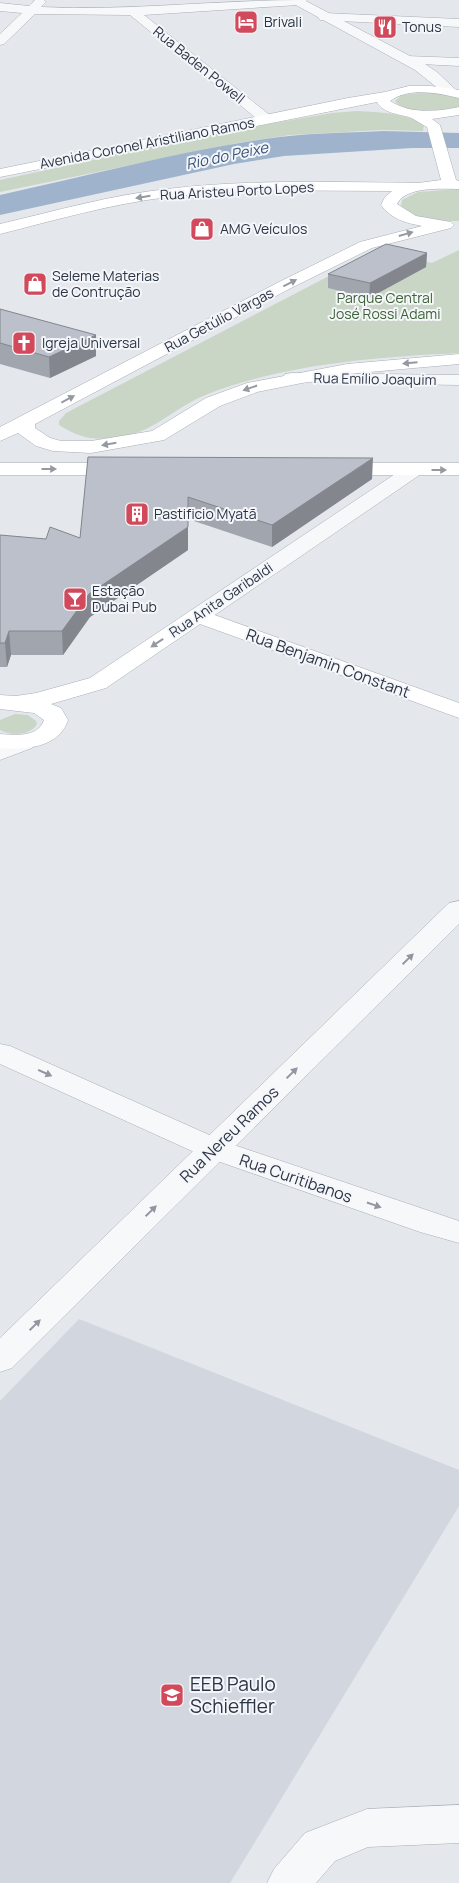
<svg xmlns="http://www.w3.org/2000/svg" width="459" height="1883" viewBox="0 0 459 1883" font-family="Manrope,sans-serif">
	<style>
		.built { fill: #d2d6de }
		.green { fill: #c9d6c5 }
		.water { fill: #9fb4cc }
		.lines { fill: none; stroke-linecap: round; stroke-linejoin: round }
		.minor-casing { stroke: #a9aeb7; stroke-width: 1 }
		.tertiary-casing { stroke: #a9aeb7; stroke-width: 1 }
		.secondary-casing { stroke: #a9aeb7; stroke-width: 1 }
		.minor { fill: #f7f8fa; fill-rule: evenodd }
		.tertiary { fill: #f7f8fa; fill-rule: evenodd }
		.secondary { fill: #fff; fill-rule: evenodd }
		.wall { fill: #a1a5ae }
		.shaded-wall { fill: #83868d }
		.building { fill: #bbc0ca; stroke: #83868d }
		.oneway { fill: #959aa2 }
		.oneway2 { fill: #9196a0 }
		.labels { text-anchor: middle; stroke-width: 4; stroke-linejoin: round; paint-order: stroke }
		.far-poi-label { font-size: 14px; fill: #2b3445; stroke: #f4f6f9; text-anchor: start }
		.far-street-label { font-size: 14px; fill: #2b3445; stroke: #f4f6f9 }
		.far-park-label { font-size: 14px; fill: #3f6138; stroke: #f4f6f9 }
		.far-water-label { font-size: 15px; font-style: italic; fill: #34527a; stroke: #f4f6f9 }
		.street-label { font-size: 16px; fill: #2b3445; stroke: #f4f6f9 }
		.near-poi-label { font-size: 19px; fill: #2b3445; stroke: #f4f6f9; text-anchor: start }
	</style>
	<rect width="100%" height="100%" fill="#e4e7ec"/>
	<!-- built -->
	<path class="built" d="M79,1319L459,1470V1506L230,1883H0V1401Z"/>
	<!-- green -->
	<g class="green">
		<path d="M429,92L459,96V109C445,112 402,115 395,101L402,95Z"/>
		<path d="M357,111C380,112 403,113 424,124L423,131L383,130L290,135L238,143L0,192V180L222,132L332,113Z"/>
		<path d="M459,189V221C440,221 415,221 401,206L402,200L418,192Z"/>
		<path d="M379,250L432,263L459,250V353C377,357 285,364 208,394C178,405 155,431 124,436C97,441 83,440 59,425V421L66,413Z"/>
		<path d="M15,714L28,715L36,721L37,724C30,736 11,736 0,730V720Z"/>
	</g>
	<!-- water -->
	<path class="water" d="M383,131L459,133V148H412L284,156L234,164L0,215V195C88,176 176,152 265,139C304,133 344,133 383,131Z"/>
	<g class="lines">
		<!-- minor casing -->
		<g class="minor-casing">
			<g id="minor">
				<path d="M35,0H44L46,2L41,7C129,11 215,0 302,0L304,2L298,5L144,15L271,116L273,119L271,122H261L130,15L35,14L4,44L0,45V34L22,13L0,11V3L29,6Z"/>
				<path d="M324,13L459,19V27L320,20L318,17Z"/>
				<path d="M406,56L459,58V66L402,63L400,60Z"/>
				<path d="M0,1044L10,1046L225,1142L459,1221V1243L420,1232L203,1156L0,1064Z"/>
				<path d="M459,1805V1843L368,1847L335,1861L316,1883H267L274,1869L305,1833L367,1809Z"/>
			</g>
		</g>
		<!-- tertiary casing -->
		<g class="tertiary-casing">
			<g id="tertiary">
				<path d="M294,0H307L306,1L425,64L437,72L457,91L455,94H445L415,70L294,4L292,2Z"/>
				<path d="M291,373L459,375V385L285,382L282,378L285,374Z"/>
				<path d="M414,464L421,466L424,470L421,474L206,621L198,623L190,621L187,616L190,611L407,466Z"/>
				<path d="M23,736L32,738L35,743L32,748L0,760V744Z"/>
				<path d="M459,901V924L12,1368L0,1372V1338L449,903Z"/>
			</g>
		</g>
		<!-- secondary casing -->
		<g class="secondary-casing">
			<g id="secondary">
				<path d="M409,86H431L459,90V98C438,93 409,87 390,101C410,114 436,112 459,107V115L432,119L440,125L456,180L459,181V189C442,189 406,186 397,204L416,216L451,222L454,225L451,228L372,248L291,288L35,424V428L50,438L61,441H91L152,431L206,398L247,383L347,364L459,354V364L347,374L257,392L220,406L164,440L91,453L53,451L36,446L18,433L0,441V427L279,282L360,242L422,226C406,223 391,219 381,205L385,197L392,191C317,191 242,188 168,197C111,204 55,220 0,234V224C55,211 111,195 167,189C250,179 335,182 418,183L441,180L427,127C421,124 415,119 409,117C398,114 383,113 377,102L0,177V169L348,98L385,92Z"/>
				<path d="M0,463H123L130,465L133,469L130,473L123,475H0Z"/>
				<path d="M334,463H459V475H334L327,473L324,469L327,465Z"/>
				<path d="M198,609L459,703V718L200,624L106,688L51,704L61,708L68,720C59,748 25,750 0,748V734C14,735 38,738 44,720L34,713L0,709V695L16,696L36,693L90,678L190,611Z"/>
			</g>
		</g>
		<!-- minor -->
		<use href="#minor" class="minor"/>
		<!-- tertiary -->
		<use href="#tertiary" class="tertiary"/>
		<!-- secondary -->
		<use href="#secondary" class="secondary"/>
	</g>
	<!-- wall -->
	<g class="wall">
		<path d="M427,253L426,267L369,298L328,288V274Z"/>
		<path d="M0,309L96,356L50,378L0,364Z"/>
		<path d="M88,457L372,479L272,547L188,519V550L90,617L63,655H11L7,667H0V535L46,539L80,538Z"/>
	</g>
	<!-- shaded-wall -->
	<g class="shaded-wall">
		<path d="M427,253L426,267L369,298L370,283Z"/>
		<path d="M96,335V356L50,378L49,357Z"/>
		<path d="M373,458L372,479L272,547V525Z"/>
		<path d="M188,527V550L90,617L63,655L62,631L89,594Z"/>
		<path d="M9,631L11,655L7,667L5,643Z"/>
	</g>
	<!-- building -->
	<g class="building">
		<path d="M386,244L427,253L370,283L328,274Z"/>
		<path d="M0,309L96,335L49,357L0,343Z"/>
		<path d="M88,457L373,458L272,525L188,497V527L89,594L62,631H9L5,643H0V535L46,539L50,527L80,538Z"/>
	</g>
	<!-- one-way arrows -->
	<defs><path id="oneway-solid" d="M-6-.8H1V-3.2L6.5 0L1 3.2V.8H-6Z" transform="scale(1.25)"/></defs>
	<g class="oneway">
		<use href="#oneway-solid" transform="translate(143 197) rotate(171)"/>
		<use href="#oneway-solid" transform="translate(406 234) rotate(-16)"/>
		<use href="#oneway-solid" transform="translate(290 283) rotate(-27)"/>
		<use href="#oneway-solid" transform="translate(410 363) rotate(175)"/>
		<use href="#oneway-solid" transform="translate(250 388) rotate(161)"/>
		<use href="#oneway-solid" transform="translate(68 399) rotate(-28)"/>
		<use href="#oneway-solid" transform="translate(109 444) rotate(170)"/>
		<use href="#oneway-solid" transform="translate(49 469)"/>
		<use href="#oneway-solid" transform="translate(439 470)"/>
		<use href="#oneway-solid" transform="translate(157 643) rotate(146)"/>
	</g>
	<g class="oneway2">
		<use href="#oneway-solid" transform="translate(408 959) rotate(-44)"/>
		<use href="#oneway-solid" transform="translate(45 1073) rotate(24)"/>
		<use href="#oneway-solid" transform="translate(292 1073) rotate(-44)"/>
		<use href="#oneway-solid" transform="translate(374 1205) rotate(19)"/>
		<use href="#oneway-solid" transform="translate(151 1211) rotate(-44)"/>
		<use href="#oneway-solid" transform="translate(35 1325) rotate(-44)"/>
	</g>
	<!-- icons -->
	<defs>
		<g id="hotel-square" transform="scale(1.25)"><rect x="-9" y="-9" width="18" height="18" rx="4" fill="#d1495b" stroke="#f4f6f9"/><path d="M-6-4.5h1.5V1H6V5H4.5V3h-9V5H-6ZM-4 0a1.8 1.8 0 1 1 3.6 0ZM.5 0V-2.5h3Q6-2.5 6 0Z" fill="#fff"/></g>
		<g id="restaurant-square" transform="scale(1.25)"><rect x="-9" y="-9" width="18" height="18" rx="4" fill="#d1495b" stroke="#f4f6f9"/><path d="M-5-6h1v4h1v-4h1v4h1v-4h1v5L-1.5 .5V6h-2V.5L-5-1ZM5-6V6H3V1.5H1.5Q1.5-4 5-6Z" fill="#fff"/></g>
		<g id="shop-square" transform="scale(1.25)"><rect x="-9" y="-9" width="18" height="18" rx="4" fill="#d1495b" stroke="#f4f6f9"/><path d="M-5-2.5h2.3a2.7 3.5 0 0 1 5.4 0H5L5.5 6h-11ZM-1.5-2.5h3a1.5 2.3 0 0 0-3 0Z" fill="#fff"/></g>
		<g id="church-square" transform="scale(1.25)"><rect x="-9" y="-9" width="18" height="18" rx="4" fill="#d1495b" stroke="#f4f6f9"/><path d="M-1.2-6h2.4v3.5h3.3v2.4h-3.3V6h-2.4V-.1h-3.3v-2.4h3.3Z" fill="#fff"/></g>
		<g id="building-square" transform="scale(1.25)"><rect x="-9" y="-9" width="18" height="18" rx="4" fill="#d1495b" stroke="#f4f6f9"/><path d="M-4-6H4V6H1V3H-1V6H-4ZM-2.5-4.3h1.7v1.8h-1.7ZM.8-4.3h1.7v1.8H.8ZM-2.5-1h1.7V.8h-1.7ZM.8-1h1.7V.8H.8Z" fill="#fff"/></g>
		<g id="bar-square" transform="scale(1.25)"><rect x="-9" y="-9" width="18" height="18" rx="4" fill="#d1495b" stroke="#f4f6f9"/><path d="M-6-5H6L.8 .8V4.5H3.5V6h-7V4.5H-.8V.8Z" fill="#fff"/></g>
		<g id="school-square" transform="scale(1.25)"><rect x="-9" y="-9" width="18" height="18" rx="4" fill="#d1495b" stroke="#f4f6f9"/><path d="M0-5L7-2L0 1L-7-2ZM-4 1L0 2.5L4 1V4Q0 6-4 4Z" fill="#fff"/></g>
	</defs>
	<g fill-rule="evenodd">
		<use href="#hotel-square" x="246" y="22"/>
		<use href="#restaurant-square" x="385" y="27"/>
		<use href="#shop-square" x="202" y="229"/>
		<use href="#shop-square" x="35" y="284"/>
		<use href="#church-square" x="24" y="343"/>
		<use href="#building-square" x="137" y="514"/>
		<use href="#bar-square" x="75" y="599"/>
		<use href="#school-square" x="172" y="1695"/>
	</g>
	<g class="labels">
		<!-- far-poi labels -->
		<g class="far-poi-label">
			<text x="264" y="27">Brivali</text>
			<text x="402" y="32">Tonus</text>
			<text x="220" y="234">AMG Veículos</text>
			<text x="52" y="281">Seleme Materias<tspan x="52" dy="16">de Contrução</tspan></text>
			<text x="42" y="348">Igreja Universal</text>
			<text x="154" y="519">Pastificio Myatã</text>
			<text x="92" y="596">Estação<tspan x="92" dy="16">Dubai Pub</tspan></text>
		</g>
		<!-- far-street labels -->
		<g class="far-street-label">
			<text transform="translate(199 65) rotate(39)" y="5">Rua Baden Powell</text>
			<text transform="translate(147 143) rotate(-11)" y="5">Avenida Coronel Aristiliano Ramos</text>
			<text transform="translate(237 191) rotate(-3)" y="5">Rua Aristeu Porto Lopes</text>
			<text transform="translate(219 320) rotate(-28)" y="5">Rua Getúlio Vargas</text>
			<text transform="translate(375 379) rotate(1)" y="5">Rua Emílio Joaquim</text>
			<text transform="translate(221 600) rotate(-34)" y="5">Rua Anita Garibaldi</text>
		</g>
		<!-- far-park labels -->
		<g class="far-park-label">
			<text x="385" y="303">Parque Central<tspan x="385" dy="16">José Rossi Adami</tspan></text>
		</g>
		<!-- far-water labels -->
		<g class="far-water-label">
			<text transform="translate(227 156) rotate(-12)" y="5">Rio do Peixe</text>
		</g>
		<!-- street labels -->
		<g class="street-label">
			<text transform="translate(328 663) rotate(20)" y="6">Rua Benjamin Constant</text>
			<text transform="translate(229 1134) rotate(-44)" y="6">Rua Nereu Ramos</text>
			<text transform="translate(296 1178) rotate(19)" y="6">Rua Curitibanos</text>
		</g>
		<!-- near-poi labels -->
		<g class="near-poi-label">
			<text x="190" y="1691">EEB Paulo<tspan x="190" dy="22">Schieffler</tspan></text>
		</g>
	</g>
</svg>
